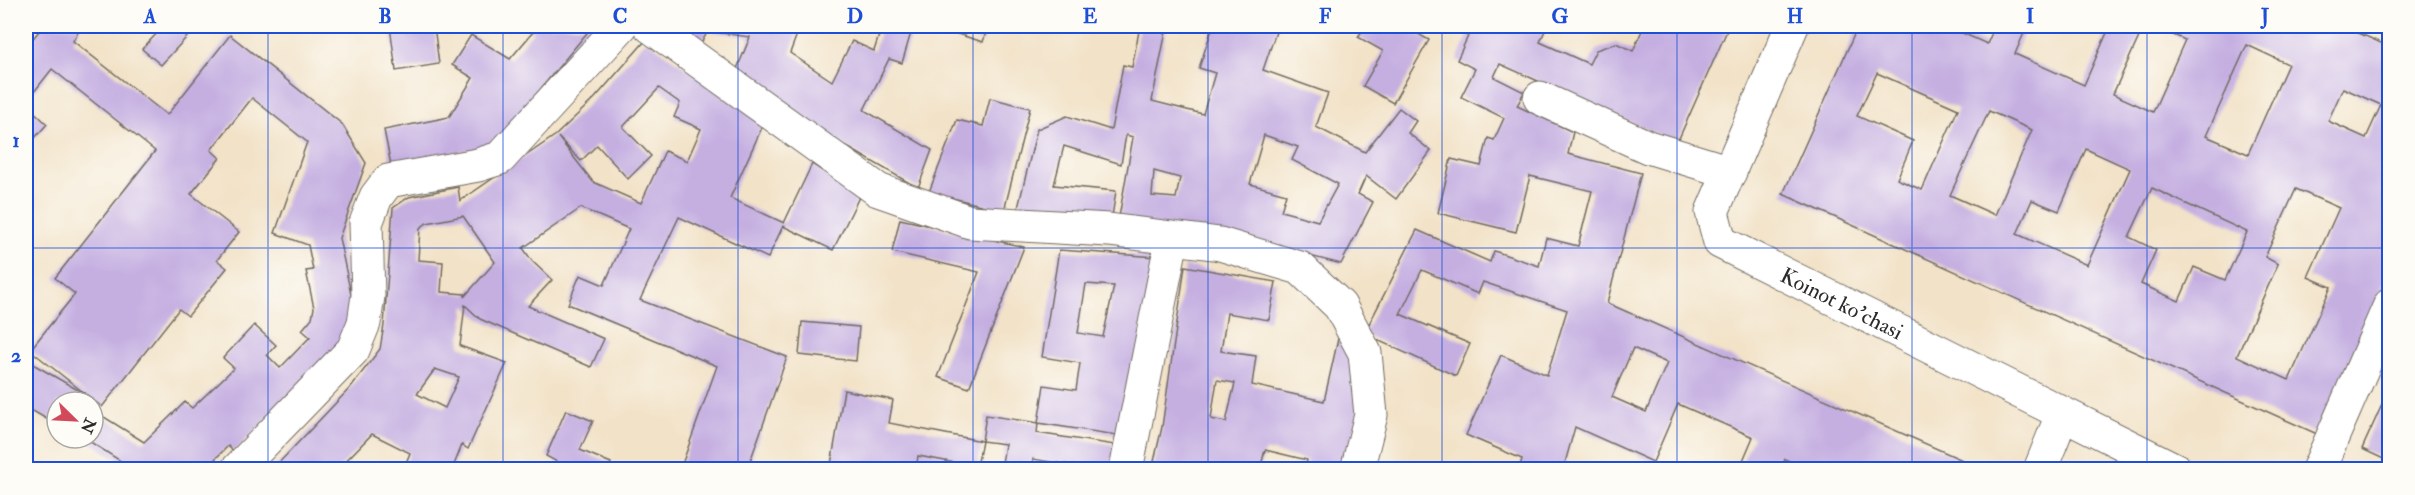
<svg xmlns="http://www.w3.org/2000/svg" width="2415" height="495" viewBox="0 0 2415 495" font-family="'IM FELL Double Pica',serif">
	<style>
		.building { fill: #c5afe1; fill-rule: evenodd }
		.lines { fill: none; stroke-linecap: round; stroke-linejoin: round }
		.minor-casing { stroke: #716b62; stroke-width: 35 }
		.minor { stroke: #fff; stroke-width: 33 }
		.grid { fill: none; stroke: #1d4ed8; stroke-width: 1.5; stroke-opacity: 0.55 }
		.labels { text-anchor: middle; stroke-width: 4.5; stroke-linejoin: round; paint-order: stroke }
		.street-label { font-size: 22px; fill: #2b2b2b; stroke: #fdfcf7 }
		.neatline { fill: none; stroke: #1d4ed8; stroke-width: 2 }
		.grid-label { font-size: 20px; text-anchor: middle; font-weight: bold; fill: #1d4ed8 }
	</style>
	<rect width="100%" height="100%" fill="#fdfcf7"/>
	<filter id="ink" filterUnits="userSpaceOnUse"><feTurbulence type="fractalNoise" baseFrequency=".0167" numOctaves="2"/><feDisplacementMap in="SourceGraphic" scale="12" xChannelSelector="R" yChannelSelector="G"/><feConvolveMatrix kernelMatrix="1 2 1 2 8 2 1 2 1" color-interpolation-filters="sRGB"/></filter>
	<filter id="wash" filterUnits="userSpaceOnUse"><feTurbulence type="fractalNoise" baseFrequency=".008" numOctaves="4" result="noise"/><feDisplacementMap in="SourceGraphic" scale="24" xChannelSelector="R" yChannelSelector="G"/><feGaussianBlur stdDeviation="1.35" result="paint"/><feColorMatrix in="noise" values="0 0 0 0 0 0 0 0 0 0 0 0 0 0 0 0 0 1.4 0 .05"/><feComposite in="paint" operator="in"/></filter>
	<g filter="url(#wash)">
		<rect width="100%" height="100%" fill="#f2e2c7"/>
		<g id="blocks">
			<!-- building -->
			<g class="building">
				<path d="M43,26H81L73,41L167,115L230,35L342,124L366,163L339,238L352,299L348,331L329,356L234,452L228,446L204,470H124L127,465L84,438H93V410L144,442L185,402L192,408L234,368L223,358L254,325L276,345L267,355L280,368L310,337L302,330L312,318L314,308L306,271L313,270L308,245L275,233L307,142L252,98L211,150L220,158L191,194L239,232L217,260L227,268L188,316L179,309L102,407L30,350L75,294L55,278L155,151L52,69L26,102V47Z"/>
				<path d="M164,26H197L161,65L142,49Z"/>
				<path d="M390,26H434L439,64L396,71Z"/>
				<path d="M525,26H587L591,28L524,109L504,143L391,165L384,130L449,117L473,78L452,65L471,35L510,59L533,32Z"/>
				<path d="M667,26H800L790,53L832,81L852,41L874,51L882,26H913L902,63L889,59L864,110L932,150L918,188L809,125L735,74L750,37L708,31L700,45Z"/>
				<path d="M932,26H988L983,42Z"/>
				<path d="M1036,26H1055L1052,32Z"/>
				<path d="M1140,26H1167L1152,101L1203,114L1215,73L1199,68L1213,26H1278L1263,70L1328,93L1316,127L1365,152L1399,108L1416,121L1408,133L1431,151L1396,199L1366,176L1358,194L1373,202L1341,264L1212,231L1118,223L1133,137L1126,135L1121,164L1064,146L1054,185L1116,191L1111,223L1017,212L1037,129L1067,116L1111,130L1123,65L1132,67ZM1264,135L1298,147L1292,160L1338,184L1318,221L1281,211L1286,194L1250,184ZM1154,171L1180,178L1176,198L1152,196Z"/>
				<path d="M1365,26H1404L1429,40L1393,103L1363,86L1383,51L1358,37Z"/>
				<path d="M1450,26H1547L1540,42L1589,64L1596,50L1616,43L1633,51L1644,26H1729L1677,143L1500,64L1494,77L1524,92L1517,106L1573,132L1568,154L1641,173L1607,303L1985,470H1809L1785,459L1781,470H1739L1753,437L1678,404L1653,462L1575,427L1563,470H1519L1522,459L1466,435L1501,355L1547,375L1567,310L1483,282L1478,294L1422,270L1400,314L1470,344L1456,376L1364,334L1417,230L1490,262L1494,251L1539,266L1546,238L1578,246L1592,191L1530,176L1516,232L1438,213L1451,159L1481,166L1488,138L1494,140L1504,118L1461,97L1475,69L1457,60L1468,36L1449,27ZM1633,348L1667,363L1646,412L1612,397Z"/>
				<path d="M1858,26H1947L1987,44L1995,26H2027L2015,54L2084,85L2110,26H2144L2113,94L2153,112L2185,40L2153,26H2343L2390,47V271L2317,434L1783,194ZM2247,45L2288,64L2248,154L2206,136ZM1877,73L1958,109L1922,190L1897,179L1913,141L1857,116ZM2343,88L2381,105L2366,138L2328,121ZM1989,111L2032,130L1995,215L1950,195ZM2086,149L2130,169L2087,265L2017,234L2032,200L2059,211ZM2152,188L2247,232L2225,280L2194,267L2179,301L2141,284L2156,250L2129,237ZM2296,189L2339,208L2308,277L2331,287L2289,380L2237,356L2278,264L2265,257Z"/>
				<path d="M646,40L764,123L730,198L784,223L812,164L860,195L833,250L783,226L768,258L679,217L640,300L787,357L747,470H680L717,366L568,304L580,275L604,285L629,229L581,208L523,248L532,261L552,280L528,306L604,339L591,367L480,319L465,305L460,346L507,363L468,449L462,445L452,470H403L410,453L372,434L337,470H272L350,388L380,349L384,325L393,208L409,197L458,187L460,201L556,135L595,98ZM659,88L680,103L674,117L701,129L687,161L665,151L641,203L593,182L558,137L581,161L597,145L628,179L651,156L623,127ZM463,216L495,262L465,296V294L441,292L443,262L418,260L420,228L427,223ZM435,369L459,377L445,408L417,394Z"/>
				<path d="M990,98L1030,108L1004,211L929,192L957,120L983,126Z"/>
				<path d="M26,104L47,124L26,148Z"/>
				<path d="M900,219L1024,247L969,388L938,377L979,272L892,252Z"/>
				<path d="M1059,250L1157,257L1123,436L1038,423L1044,385L1076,390L1080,363L1042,357ZM1086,284L1114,286L1103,337L1078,333Z"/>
				<path d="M1185,266L1276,282L1269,320L1227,313L1221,351L1256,356L1252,385L1324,401L1338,339L1347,342L1361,402L1346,470H1305L1307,460L1265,450L1260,470H1203L1188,466L1187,470H1152L1162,427ZM1217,380L1235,383L1226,422L1211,419Z"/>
				<path d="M802,322L859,327L856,361L799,355Z"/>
				<path d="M26,360L90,397L87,402H57V425L26,407Z"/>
				<path d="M2390,387V462L2362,449Z"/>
				<path d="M844,390L893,400L889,423L982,441L986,415L1038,423L1037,433L1122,446L1116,470H1082L1083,467L1033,459L1031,470H1001L1005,444L982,441L977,467L918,456L916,470H830Z"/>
				<path d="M566,410L593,421L580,450L611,463L608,470H572L546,456Z"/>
			</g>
		</g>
	</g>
	<g filter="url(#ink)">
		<use href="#blocks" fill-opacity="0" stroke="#716b62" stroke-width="1.5"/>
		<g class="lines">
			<!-- minor casing -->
			<g class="minor-casing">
				<g id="minor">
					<path d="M650,26L878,190L970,222L1109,230L1220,244L1300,268L1340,306L1365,353L1371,415L1357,470"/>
					<path id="s1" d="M1792,26L1712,212L1720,242L2176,470"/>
					<path d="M1540,98L1648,147L1730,172"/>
					<path d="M237,470L353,350L364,323L368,296L366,223L376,197L388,181L478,165L500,158L621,26"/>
					<path d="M1126,470L1172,239"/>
					<path d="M2040,470L2062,415"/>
					<path d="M2318,470L2390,305"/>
				</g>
			</g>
			<!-- minor -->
			<use href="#minor" class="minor"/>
		</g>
	</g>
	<!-- grid -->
	<path class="grid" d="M268,26V470M503,26V470M738,26V470M973,26V470M1208,26V470M1442,26V470M1677,26V470M1912,26V470M2147,26V470M26,248H2390"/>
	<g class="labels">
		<!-- street labels -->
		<g class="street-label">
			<text dy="8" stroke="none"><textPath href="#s1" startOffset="370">Koinot ko'chasi</textPath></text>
		</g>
	</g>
	<!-- margin -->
	<rect width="2415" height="495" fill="none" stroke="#fdfcf7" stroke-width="66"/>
	<!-- north arrow -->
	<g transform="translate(75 420) rotate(114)"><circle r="28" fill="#fdfcf7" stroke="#a9a8a5" stroke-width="1.5"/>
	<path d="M0-4.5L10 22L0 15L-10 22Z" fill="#d1495b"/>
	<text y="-9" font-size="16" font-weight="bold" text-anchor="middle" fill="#2b2b2b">N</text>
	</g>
	<rect x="33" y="33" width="2349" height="429" class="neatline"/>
	<g class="grid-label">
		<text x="150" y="23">A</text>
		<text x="385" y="23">B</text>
		<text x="620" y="23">C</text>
		<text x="855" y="23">D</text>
		<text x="1090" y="23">E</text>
		<text x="1325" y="23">F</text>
		<text x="1560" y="23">G</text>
		<text x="1795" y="23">H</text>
		<text x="2030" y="23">I</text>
		<text x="2265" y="23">J</text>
		<text x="16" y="147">1</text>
		<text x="16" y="362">2</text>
	</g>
</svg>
